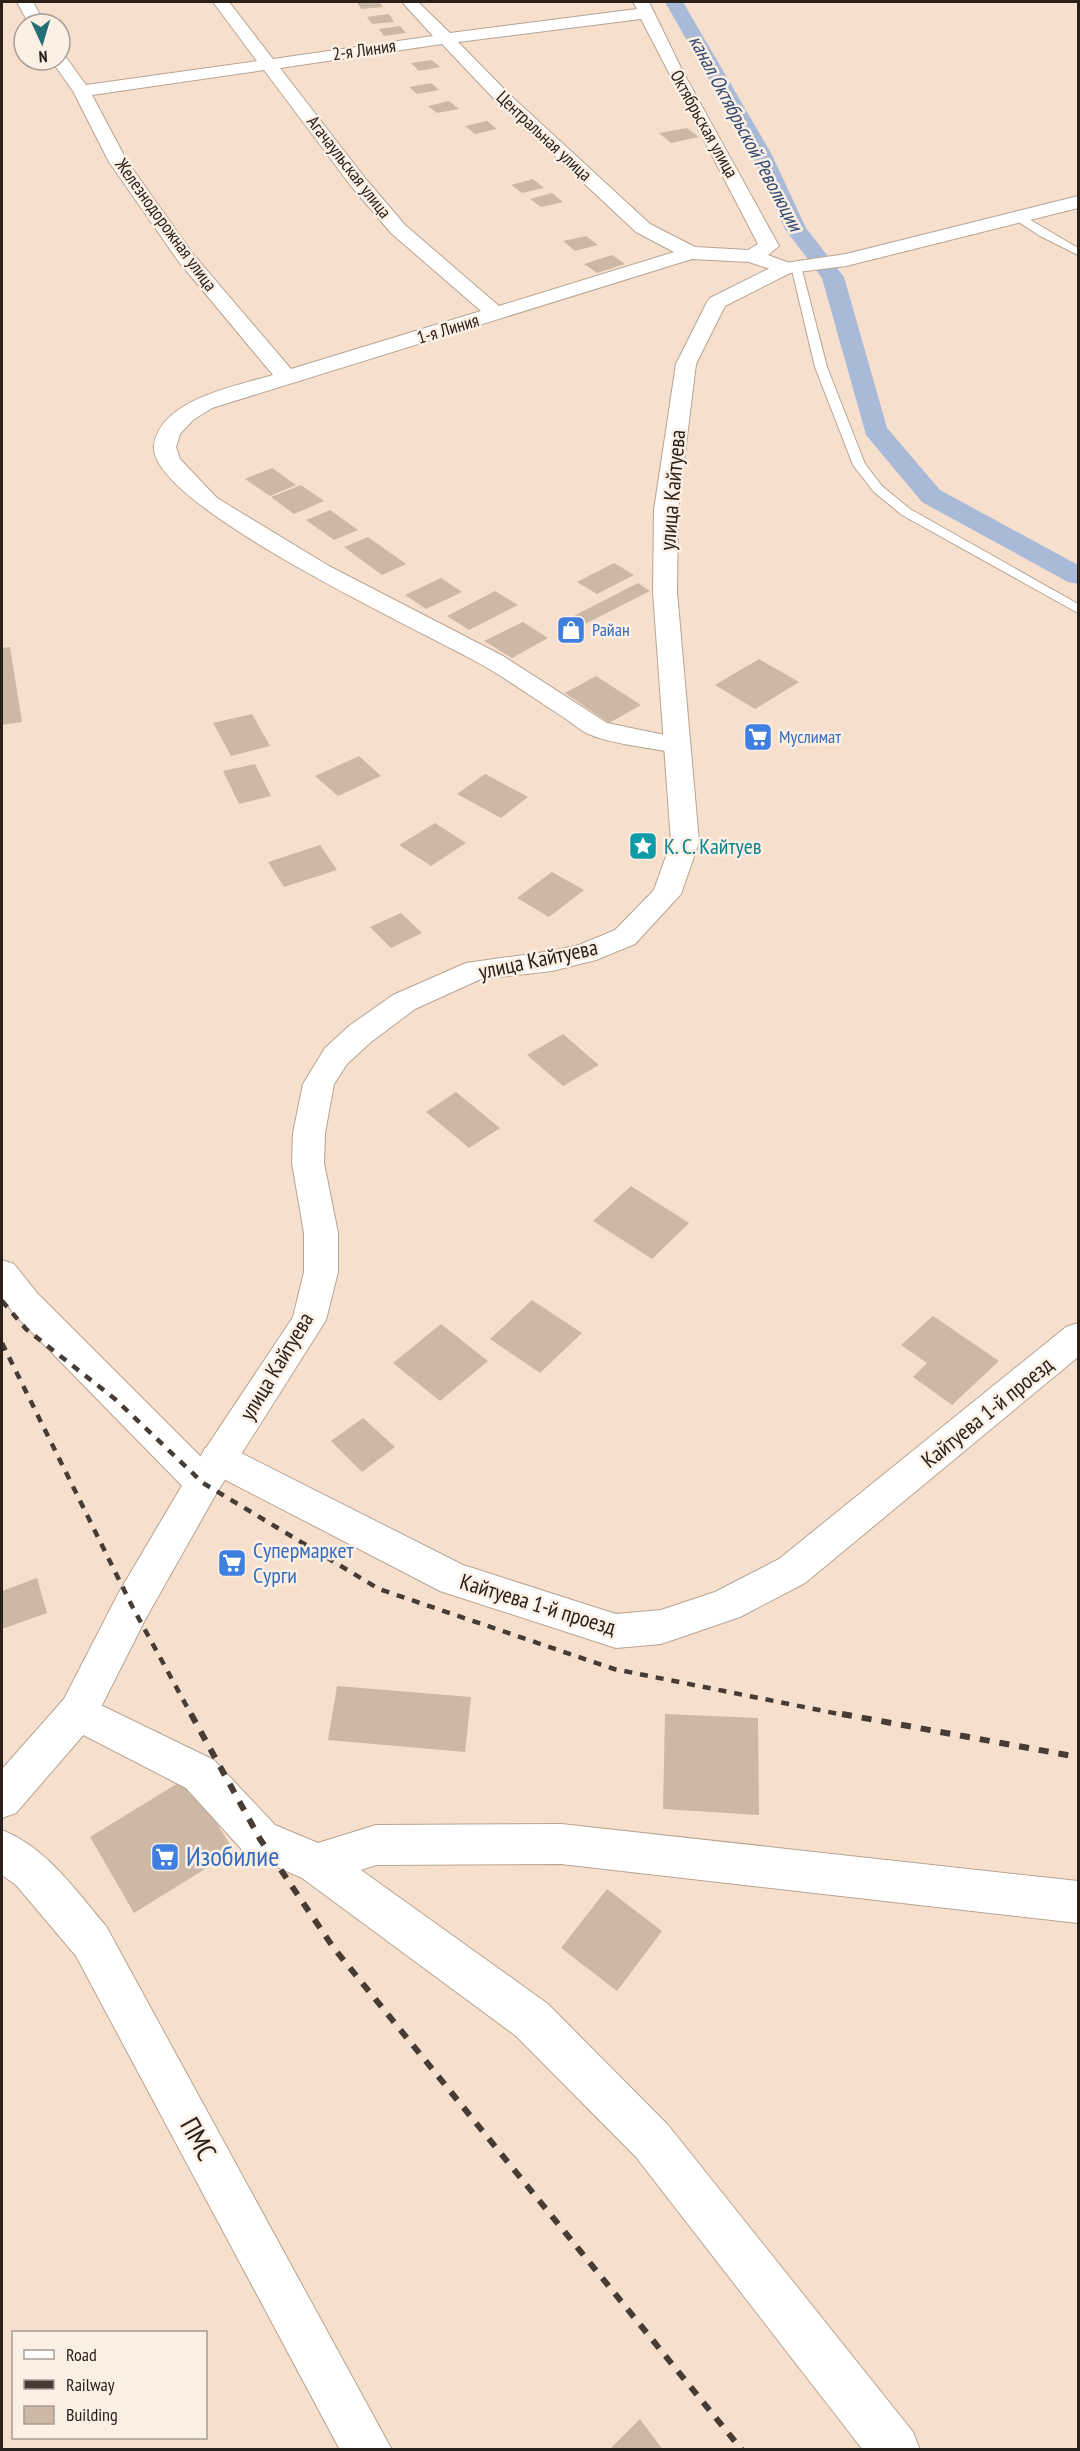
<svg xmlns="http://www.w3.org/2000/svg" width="1080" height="2451" viewBox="0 0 1080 2451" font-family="'PT Sans Narrow',sans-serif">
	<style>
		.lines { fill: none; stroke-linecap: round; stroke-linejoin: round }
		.canal { fill: #a8bad8; fill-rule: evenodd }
		.building { fill: #cdb8a6 }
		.lane-casing { stroke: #b8a492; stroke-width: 2 }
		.street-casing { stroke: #b8a492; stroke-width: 2 }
		.secondary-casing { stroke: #b8a492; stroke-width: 2 }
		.lane { fill: #fff; fill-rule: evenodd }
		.street { fill: #fff; fill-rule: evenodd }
		.secondary { fill: #fff; fill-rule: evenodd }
		.rail-far1 { stroke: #463c34; stroke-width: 4.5; stroke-dasharray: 8 8; stroke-linecap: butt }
		.rail { stroke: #463c34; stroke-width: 6; stroke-dasharray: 10 10; stroke-linecap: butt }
		.labels { text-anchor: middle; stroke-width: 5; stroke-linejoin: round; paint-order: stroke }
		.far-street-label { font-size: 18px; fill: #29211a; stroke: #fcefe4 }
		.far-shop-label { font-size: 18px; fill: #366cbe; stroke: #fcefe4; text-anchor: start }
		.far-water-label { font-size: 20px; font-style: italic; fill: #314a74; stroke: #fcefe4 }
		.street-label { font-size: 22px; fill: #29211a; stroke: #fcefe4 }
		.culture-label { font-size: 22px; fill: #0d838f; stroke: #fcefe4; text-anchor: start }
		.shop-label { font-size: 22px; fill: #366cbe; stroke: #fcefe4; text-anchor: start }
		.near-shop-label { font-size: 27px; fill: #366cbe; stroke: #fcefe4; text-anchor: start }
		.near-street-label { font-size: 27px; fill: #29211a; stroke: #fcefe4 }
	</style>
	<rect width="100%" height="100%" fill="#f6e0cd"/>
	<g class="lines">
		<!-- canal -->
		<path class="canal" d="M665,2H683L771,153L806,228L844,277L887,428L940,490L1078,565V584L1068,582L922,502L866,435L822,278L785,229L751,153Z"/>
	</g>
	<!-- building -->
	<g class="building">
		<path d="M357,2H379L383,7L361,9Z"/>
		<path d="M389,14L394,22L372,24L367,17Z"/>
		<path d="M400,26L406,33L384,36L379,29Z"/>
		<path d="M432,60L440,67L419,71L411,63Z"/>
		<path d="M431,83L439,90L417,94L409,87Z"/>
		<path d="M449,101L459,109L437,113L428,106Z"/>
		<path d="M487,121L497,129L475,134L465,126Z"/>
		<path d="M687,128L699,137L671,143L659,133Z"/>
		<path d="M533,179L544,188L522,193L511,185Z"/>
		<path d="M552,193L563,202L541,207L530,199Z"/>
		<path d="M586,236L598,245L575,251L563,241Z"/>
		<path d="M612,255L625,264L597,273L584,264Z"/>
		<path d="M272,468L296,485L270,496L245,479Z"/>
		<path d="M301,485L324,501L294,514L271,497Z"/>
		<path d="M330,510L358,530L334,540L306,520Z"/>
		<path d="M368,537L406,564L382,575L344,547Z"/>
		<path d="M614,563L634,575L597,594L577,582Z"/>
		<path d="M441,578L462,592L426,609L405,595Z"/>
		<path d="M638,583L650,591L571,631L558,624Z"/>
		<path d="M495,591L518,605L469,630L447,616Z"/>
		<path d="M523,622L548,638L512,658L484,641Z"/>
		<path d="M10,647L22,722L2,725V648Z"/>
		<path d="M759,659L799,682L755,709L715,685Z"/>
		<path d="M596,676L641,705L609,723L565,693Z"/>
		<path d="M252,714L270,746L231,756L213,723Z"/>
		<path d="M359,756L381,776L338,796L315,776Z"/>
		<path d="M255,764L271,796L239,804L223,771Z"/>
		<path d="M485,774L528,797L501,818L457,794Z"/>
		<path d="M435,823L466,843L431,866L399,845Z"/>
		<path d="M320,845L337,870L284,887L268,862Z"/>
		<path d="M552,872L584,890L549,917L517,898Z"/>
		<path d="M401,913L422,933L391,948L370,927Z"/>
		<path d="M563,1034L599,1065L563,1086L527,1055Z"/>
		<path d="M456,1092L500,1128L469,1148L426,1112Z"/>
		<path d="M631,1186L689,1223L652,1259L593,1221Z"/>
		<path d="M532,1300L582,1333L540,1373L490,1339Z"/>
		<path d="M933,1316L999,1361L952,1405L913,1377L927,1363L901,1345Z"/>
		<path d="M441,1324L488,1361L440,1401L393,1363Z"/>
		<path d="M363,1418L395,1447L362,1472L331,1441Z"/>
		<path d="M37,1578L47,1613L2,1629V1591Z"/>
		<path d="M337,1686L471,1697L465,1752L328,1740Z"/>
		<path d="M665,1714L758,1718L759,1815L663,1809Z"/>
		<path d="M188,1777L234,1851L134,1913L90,1837Z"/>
		<path d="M607,1889L662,1931L617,1991L561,1948Z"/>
		<path d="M640,2419L663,2450H609Z"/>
	</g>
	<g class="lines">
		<!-- lane casing -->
		<g class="lane-casing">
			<g id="lane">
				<path d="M1014,215H1022L1078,248V255L1040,236L1014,219Z"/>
				<path d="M796,263L801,266L827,367L865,464L882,486L910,509L1078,604V613L902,515L874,492L853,465L815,367L791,266Z"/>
			</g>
		</g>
		<!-- street casing -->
		<g class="street-casing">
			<g id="street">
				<path d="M17,2H33L45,24H29Z"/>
				<path d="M213,2H229L273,59L433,36L402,2H418L450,33L637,9L633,2H649L683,72L779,246L768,255L792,264L795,268L792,272L785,274L749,262L692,259L212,408L193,420L180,434L176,447L180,459L217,498L329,566L503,656L607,723L684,739L688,745L684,751L675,753C648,747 616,745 591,735C580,731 570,721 560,715C535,699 510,681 484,666C433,636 146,505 154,445C161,399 237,386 273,375L179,262L109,162L73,91L51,60H60V55L65,56L86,85L257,61ZM641,19L758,244L748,250L695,247L650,224L510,95L458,42ZM442,44L498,103L636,232L674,252L499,306L405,225L365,178L280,68ZM264,70L351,186L391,233L481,311L291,369L193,254L127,161L92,95Z"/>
				<path d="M2,1260L14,1264L37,1293L201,1457L205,1448L218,1444L231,1448L463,1565L616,1614L661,1610L715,1592L779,1559L1066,1327L1078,1323V1357L805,1583L740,1617L661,1644L616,1648L440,1591L218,1476L221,1483L216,1494L203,1499L190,1494L13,1313L2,1297Z"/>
				<path d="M78,1694L214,1760L275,1825L318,1843L376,1825L561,1824L1078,1881V1923L561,1864L376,1865L361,1870L548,2004L668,2125L913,2432L920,2450H863L636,2157L516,2036L302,1878L245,1853L186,1788L64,1725L58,1712L64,1699Z"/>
				<path d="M2,1830C47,1848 75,1890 106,1926L392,2450H340L76,1956L16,1885L2,1875Z"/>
			</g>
		</g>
		<!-- secondary casing -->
		<g class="secondary-casing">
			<path id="secondary" d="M1078,196V208L846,266L790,273L725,306L696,364L678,510L677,592L699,842L681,894L635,944L596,960L552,971L481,979L415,1009L371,1042L347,1064L334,1084L325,1133L324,1163L338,1233V1272L326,1320L216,1494L146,1618L92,1725L16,1813L2,1818V1769L64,1699L118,1594L190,1472L293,1317L304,1272V1233L292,1163L293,1133L303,1084L325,1048L349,1026L393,995L466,963L552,951L579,945L615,930L654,890L671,842L653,592L654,510L676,364L707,302L710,298L778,264L846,254Z"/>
		</g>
		<!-- lane -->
		<use href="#lane" class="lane"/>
		<!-- street -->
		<use href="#street" class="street"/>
		<!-- secondary -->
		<use href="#secondary" class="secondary"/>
		<!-- rail-far1 -->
		<g class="rail-far1">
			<path d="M2,1301L26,1329L115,1399L203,1483L379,1589L614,1669L849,1716"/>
			<path d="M2,1343L132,1606L192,1716"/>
		</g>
		<!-- rail -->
		<g class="rail">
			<path d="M191,1714L260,1839L333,1947L742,2450"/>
			<path d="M842,1714L1078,1757"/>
		</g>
	</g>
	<!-- icons -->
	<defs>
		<g id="shop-square" transform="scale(1.5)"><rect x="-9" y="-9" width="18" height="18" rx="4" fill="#3f7fe0" stroke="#fcefe4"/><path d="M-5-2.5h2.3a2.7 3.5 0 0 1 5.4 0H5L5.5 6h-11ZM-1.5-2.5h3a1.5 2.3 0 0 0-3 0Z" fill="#fff"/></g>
		<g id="supermarket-square" transform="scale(1.5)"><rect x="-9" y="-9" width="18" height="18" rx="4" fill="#3f7fe0" stroke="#fcefe4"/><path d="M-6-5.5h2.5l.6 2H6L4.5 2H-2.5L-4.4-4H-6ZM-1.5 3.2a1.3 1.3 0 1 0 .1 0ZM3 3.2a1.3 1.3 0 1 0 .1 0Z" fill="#fff"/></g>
		<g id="sight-square" transform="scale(1.5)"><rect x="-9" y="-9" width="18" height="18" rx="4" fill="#0f9aa8" stroke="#fcefe4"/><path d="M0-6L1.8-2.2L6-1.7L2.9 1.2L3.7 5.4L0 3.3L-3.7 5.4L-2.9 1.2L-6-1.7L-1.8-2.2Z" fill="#fff"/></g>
	</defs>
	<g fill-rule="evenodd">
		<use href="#shop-square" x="571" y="630"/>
		<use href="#supermarket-square" x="758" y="737"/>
		<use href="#sight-square" x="643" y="846"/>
		<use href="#supermarket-square" x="232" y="1563"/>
		<use href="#supermarket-square" x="165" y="1857"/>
	</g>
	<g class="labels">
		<!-- far-street labels -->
		<g class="far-street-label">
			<text transform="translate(364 50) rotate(-8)" y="6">2-я Линия</text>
			<text transform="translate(704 124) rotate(61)" y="6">Октябрьская улица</text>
			<text transform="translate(544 136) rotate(43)" y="6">Центральная улица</text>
			<text transform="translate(349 167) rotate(52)" y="6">Агачаульская улица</text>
			<text transform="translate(166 225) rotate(54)" y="6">Железнодорожная улица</text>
			<text transform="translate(448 329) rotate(-17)" y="6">1-я Линия</text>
		</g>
		<!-- far-shop labels -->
		<g class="far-shop-label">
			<text x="592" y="636">Райан</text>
			<text x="779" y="743">Муслимат</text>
		</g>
		<!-- far-water labels -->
		<g class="far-water-label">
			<text transform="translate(746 133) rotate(62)" y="7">канал Октябрьской Революции</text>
		</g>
		<!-- street labels -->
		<g class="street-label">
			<text transform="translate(672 490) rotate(-85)" y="8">улица Кайтуева</text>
			<text transform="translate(538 959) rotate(-12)" y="8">улица Кайтуева</text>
			<text transform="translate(276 1366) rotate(-59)" y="8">улица Кайтуева</text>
			<text transform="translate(987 1412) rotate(-39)" y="8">Кайтуева 1-й проезд</text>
			<text transform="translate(538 1604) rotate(17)" y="8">Кайтуева 1-й проезд</text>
		</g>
		<!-- culture labels -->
		<g class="culture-label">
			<text x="664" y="854">К. С. Кайтуев</text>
		</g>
		<!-- shop labels -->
		<g class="shop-label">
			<text x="253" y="1558">Супермаркет<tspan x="253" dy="25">Сурги</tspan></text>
		</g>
		<!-- near-shop labels -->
		<g class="near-shop-label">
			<text x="186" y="1866">Изобилие</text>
		</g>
		<!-- near-street labels -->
		<g class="near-street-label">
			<text transform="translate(198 2139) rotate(61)" y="9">ПМС</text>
		</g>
	</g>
	<!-- border -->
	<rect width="1080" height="2451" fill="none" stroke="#29211a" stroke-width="6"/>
	<!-- legend -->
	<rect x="12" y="2331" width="195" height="108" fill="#fcefe4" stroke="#a89d93" stroke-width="1.5"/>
	<rect x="24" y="2350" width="30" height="9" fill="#ffffff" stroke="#a89d93" stroke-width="1.5"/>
	<text x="66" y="2361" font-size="18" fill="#29211a">Road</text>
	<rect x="24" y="2380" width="30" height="9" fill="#463c34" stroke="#a89d93" stroke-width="1.5"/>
	<text x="66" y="2391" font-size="18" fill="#29211a">Railway</text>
	<rect x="24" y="2406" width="30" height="18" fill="#cdb8a6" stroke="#a89d93" stroke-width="1.5"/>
	<text x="66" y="2421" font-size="18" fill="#29211a">Building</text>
	<!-- north arrow -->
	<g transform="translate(42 42) rotate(176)"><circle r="28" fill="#fcefe4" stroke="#a89d93" stroke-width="1.5"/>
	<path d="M0-4.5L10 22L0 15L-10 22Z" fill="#266f79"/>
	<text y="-9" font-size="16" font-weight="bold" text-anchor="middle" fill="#29211a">N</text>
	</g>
</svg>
